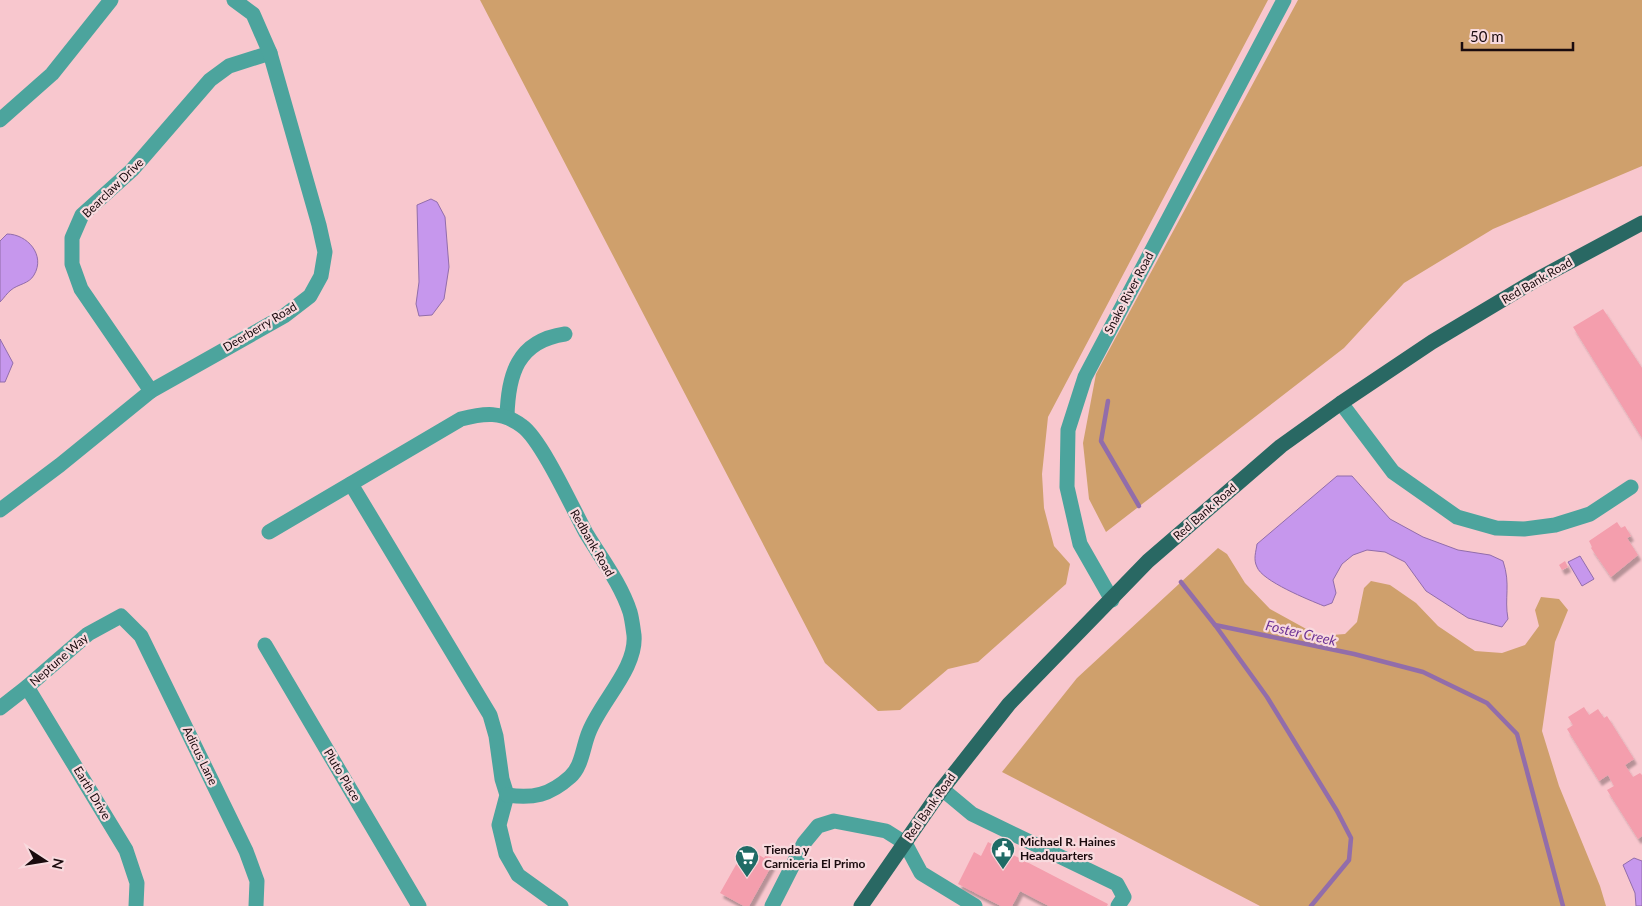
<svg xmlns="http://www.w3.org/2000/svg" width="1642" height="906" viewBox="0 0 1642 906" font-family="Lato,sans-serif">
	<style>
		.green { fill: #cfa06c }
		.water { fill: #c697ed; stroke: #926daa }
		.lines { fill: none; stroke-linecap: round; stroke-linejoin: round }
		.stream { stroke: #926daa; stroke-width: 4.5 }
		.building { fill: #f49ead; filter: url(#shadow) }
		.minor { stroke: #4ca49d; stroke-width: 15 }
		.major { stroke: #296863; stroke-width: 15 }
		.labels { text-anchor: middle; stroke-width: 4.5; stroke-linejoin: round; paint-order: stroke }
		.street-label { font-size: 12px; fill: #1a0b0e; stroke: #f8dade }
		.poi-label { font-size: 12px; font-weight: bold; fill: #1a0b0e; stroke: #f8dade; text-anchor: start }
		.water-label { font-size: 14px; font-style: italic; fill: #6d3295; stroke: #f8dade }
	</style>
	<defs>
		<filter id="shadow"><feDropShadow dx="3" dy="5" stdDeviation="1" flood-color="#0004"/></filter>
	</defs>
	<rect width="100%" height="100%" fill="#f8c7ce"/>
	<!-- green -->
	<g class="green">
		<path d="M480,0H1268L1048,417L1042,474L1044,508L1054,546L1070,564L1066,584L978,662L948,669L900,710L878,711L825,663Z"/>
		<path d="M1298,0H1642V166L1493,229L1404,283L1344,348L1106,532L1089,499L1083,443L1096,374Z"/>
		<path d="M1218,548L1227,554L1245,583L1270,609L1319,636L1345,634L1357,622L1364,588L1371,581L1390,585L1416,603L1438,626L1475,651L1502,653L1525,645L1539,626L1535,610L1541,597L1559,599L1568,610L1555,642L1542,731L1559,786L1600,886L1606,906H1260L1002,772L1077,678Z"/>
	</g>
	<!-- water -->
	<g class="water">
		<path d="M431,199L437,202L445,217L449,267L444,299L432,315L419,316L416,304L419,282L417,205Z"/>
		<path d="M7,234C27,234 46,255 34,275C29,284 18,284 11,290C7,293 4,298 0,302V241Z"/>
		<path d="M0,339L13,363L5,382H0Z"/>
		<path d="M1337,476H1352L1390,519L1423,537L1458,550L1490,555L1503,561C1511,585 1504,597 1508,619L1502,627L1468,618L1426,591L1405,562L1385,552L1367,550L1353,555L1342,564L1333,580L1336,593L1332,603L1324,606C1309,600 1262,581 1257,567C1253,559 1256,552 1257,544Z"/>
		<path d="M1580,556L1594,579L1582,586L1568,562Z"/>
		<path d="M1634,858L1642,861V906H1636L1635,893L1623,865Z"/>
	</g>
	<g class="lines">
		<!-- stream -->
		<g class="stream">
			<path d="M1108,401L1101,441L1139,506"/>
			<path d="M1181,582L1215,625L1267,697L1337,811L1351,838L1349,860L1311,906"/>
			<path d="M1215,625L1354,654L1423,672L1487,703L1517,734L1563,906"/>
		</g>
	</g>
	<!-- building -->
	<g class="building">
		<path d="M1603,309L1642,368V438L1573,327Z"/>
		<path d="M1617,522L1621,528L1625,526L1631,536L1627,538L1638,555L1611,577L1591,548L1592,547L1589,541Z"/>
		<path d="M1565,561L1568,567L1562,570L1559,565Z"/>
		<path d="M1584,707L1589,715L1598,709L1604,718L1607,716L1634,759L1625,765L1633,777L1640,773L1642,775V836L1638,839L1607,790L1614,786L1608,775L1599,781L1567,729L1573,725L1568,717Z"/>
		<path d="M988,842L1108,904L1107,906H1049L1020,891L1012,906H1001L958,884L974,852L981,856Z"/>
		<path d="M746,847L764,858L766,855L772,858L770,861L773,863L749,906H744L720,893Z"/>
	</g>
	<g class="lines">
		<!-- minor -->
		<g class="minor">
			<path d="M0,120L52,74L111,0"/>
			<path d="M151,391L81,289L72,264V238L82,215L132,170L210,80L229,66L270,53"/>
			<path d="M1341,403L1393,472L1457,517L1496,528L1524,529L1555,525L1590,514L1631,487"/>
			<path d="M507,417C508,375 517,341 565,334"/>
			<path d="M351,484L490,715L496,736L502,779L507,795L499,825L506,854L518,875L561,906"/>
			<path d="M0,510L60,465L151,391L284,316L310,296L321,276L325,252L319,225L270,53L253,14L234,0"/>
			<path d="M269,532L461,419C484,413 502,411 522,426C541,439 573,509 586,533C601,558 621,584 630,612C632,619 633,628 634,635C637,668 601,701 589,732C583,746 582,767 570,777C550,795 533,799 507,795"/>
			<path d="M1112,600L1080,544L1067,487L1068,430L1085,377L1284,0"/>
			<path d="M265,645L419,906"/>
			<path d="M27,687L126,850L137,883L136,906"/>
			<path d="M0,708L27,687L88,634L121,616L141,636L246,851L257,881L256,906"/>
			<path d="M942,789L972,814L1117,884L1124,897L1118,906"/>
			<path d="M772,906L804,843L818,826L834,821L886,831L905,843L921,873L975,906"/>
		</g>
		<!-- major -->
		<path class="major" d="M861,906L942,789L1009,704L1148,561L1281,446L1341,403L1432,342L1534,281L1642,223"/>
	</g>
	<!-- icons -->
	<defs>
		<g id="civic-pin" transform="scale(1.25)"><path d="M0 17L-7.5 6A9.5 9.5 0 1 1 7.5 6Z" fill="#206b66" stroke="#f8dade"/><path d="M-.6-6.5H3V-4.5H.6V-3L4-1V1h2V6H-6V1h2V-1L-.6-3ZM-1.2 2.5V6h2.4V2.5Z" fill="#fff"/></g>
		<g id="supermarket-pin" transform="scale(1.25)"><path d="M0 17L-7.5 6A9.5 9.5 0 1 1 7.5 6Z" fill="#206b66" stroke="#f8dade"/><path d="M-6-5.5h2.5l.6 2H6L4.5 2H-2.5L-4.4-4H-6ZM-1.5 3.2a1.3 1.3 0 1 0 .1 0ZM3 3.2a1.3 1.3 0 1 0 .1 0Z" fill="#fff"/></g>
	</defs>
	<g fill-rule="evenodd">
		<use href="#civic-pin" x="1003" y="849"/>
		<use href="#supermarket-pin" x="747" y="857"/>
	</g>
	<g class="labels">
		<!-- street labels -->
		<g class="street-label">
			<text transform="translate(113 188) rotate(-44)" y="4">Bearclaw Drive</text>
			<text transform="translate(1537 281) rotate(-30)" y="4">Red Bank Road</text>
			<text transform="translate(1129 293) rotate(-62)" y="4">Snake River Road</text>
			<text transform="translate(260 327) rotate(-31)" y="4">Deerberry Road</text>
			<text transform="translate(1205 512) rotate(-41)" y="4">Red Bank Road</text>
			<text transform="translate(592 543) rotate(60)" y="4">Redbank Road</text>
			<text transform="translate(59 660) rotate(-41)" y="4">Neptune Way</text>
			<text transform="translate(200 756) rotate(64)" y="4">Adicus Lane</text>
			<text transform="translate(342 775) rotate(59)" y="4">Pluto Place</text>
			<text transform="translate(92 793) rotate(59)" y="4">Earth Drive</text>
			<text transform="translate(930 807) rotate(-55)" y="4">Red Bank Road</text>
		</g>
		<!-- poi labels -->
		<g class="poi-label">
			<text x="1020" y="846">Michael R. Haines<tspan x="1020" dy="14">Headquarters</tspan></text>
			<text x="764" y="854">Tienda y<tspan x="764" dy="14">Carniceria El Primo</tspan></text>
		</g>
		<!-- water labels -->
		<g class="water-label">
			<text transform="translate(1301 633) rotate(13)" y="5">Foster Creek</text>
		</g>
	</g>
	<!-- north arrow -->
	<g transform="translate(45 861) rotate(102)" stroke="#f8dade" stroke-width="4" paint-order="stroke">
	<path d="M0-4L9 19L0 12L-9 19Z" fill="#1a0b0e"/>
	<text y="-8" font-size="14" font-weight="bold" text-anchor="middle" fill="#1a0b0e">N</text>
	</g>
	<!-- scale -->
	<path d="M1462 42v8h111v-8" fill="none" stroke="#1a0b0e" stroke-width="2.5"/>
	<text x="1470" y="42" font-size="15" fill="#1a0b0e" stroke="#f8dade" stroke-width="4" paint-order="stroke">50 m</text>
</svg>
